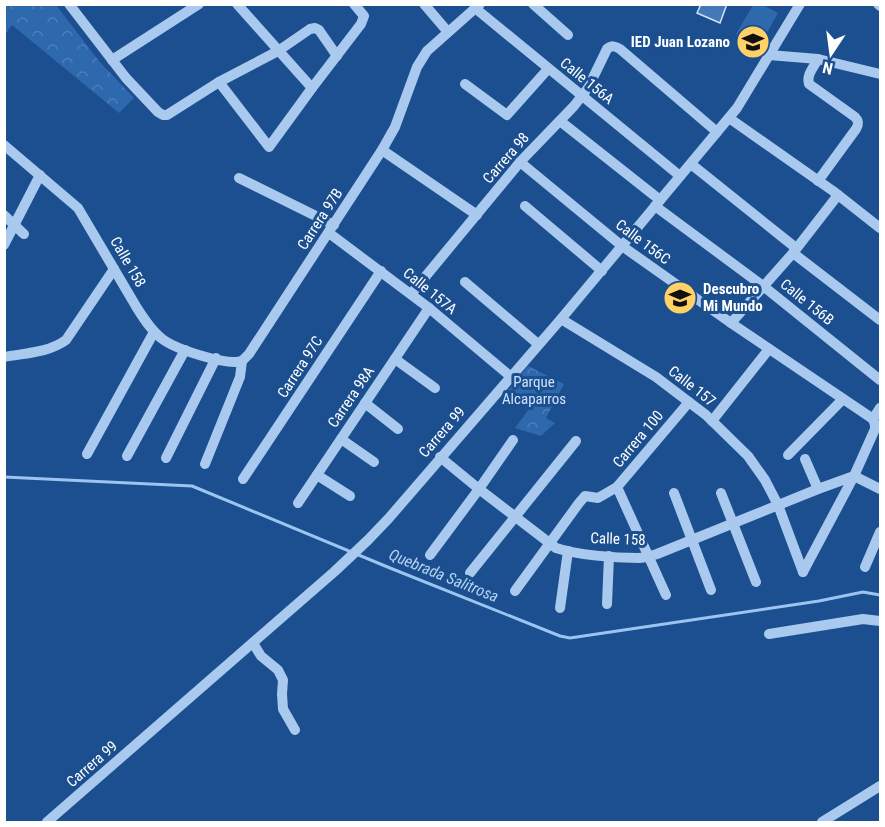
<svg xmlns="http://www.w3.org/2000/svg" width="885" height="827" viewBox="0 0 885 827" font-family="'Roboto Condensed',sans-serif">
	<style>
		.grass { fill: #2e69ad }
		.park { fill: url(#park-crowns) }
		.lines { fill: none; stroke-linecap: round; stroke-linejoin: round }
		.stream { stroke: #9cc4f0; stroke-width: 3 }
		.building { fill: #4478b7; stroke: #cfe3fa; stroke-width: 1.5 }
		.minor { stroke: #a9c9ee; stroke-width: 10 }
		.labels { text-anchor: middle; stroke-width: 6; stroke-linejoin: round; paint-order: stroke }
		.poi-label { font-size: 15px; font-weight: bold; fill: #fff; stroke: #1b4f8f; text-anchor: end }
		.street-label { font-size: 15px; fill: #fff; stroke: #1b4f8f }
		.park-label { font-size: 15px; fill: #cfe3fa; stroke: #1b4f8f }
		.water-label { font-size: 16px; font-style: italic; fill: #b5d3f5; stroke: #1b4f8f }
	</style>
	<defs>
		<pattern id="park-crowns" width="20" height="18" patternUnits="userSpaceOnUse" patternTransform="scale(1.5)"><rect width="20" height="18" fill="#2e69ad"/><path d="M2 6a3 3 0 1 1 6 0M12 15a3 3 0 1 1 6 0" fill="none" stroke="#4d80b9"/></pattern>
	</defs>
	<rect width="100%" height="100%" fill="#1b4f8f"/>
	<!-- grass -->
	<path class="grass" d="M753,5H763L778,13L759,47L736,34Z"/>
	<!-- park -->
	<g class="park">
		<path d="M5,4L56,5L99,61L134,98L119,113L12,25L5,34Z"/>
		<path d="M528,366L564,384L546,418L555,423L541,436L515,428L529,409L504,396Z"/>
	</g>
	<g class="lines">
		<!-- stream -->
		<path class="stream" d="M4,477L192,486L390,568L560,636L570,638L819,601L863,592L880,595"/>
	</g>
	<!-- building -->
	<path class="building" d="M701,4H727L720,23L697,13Z"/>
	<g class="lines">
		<!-- minor -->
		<g class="minor">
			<path d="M69,4L126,78L158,112L163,115H167L219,82L278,51L310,29L315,28L319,30L337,56"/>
			<path d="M237,4L312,88"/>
			<path d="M424,4L448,32"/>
			<path d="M533,4L568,35"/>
			<path d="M878,4L880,6"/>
			<path d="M475,8L680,176"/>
			<path d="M769,55L818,59L880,74"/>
			<path d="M818,59C814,67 806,75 809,84L855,117C859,121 859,124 856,129L818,181"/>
			<path d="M112,60L199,4"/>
			<path d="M219,82L269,147L312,88L361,24L364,16L354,4"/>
			<path d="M465,84L507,115L548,69"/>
			<path d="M729,118L833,191L880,228"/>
			<path d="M560,121L660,200"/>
			<path d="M4,145L78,208L137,308C144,319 151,330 161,338C174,349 227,366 242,361"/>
			<path d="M382,150L477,215"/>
			<path d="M520,162L622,246L731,323L873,419"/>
			<path d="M691,164L796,248"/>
			<path d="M239,178L334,225"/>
			<path d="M525,206L602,271"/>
			<path d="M655,206L763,286L880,380"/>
			<path d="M4,215L24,234"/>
			<path d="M329,233L429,308L510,376"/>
			<path d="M4,245L40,175"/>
			<path d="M793,253L880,320"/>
			<path d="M465,282L538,344"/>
			<path d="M411,294L520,162L574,106L588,88L607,49C612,45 615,46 620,49L717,132"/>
			<path d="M561,319L656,377L706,415L748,456L765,480L778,505L803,572"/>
			<path d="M731,323L793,253L838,195"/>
			<path d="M4,357C25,353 48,353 66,340L114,269"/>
			<path d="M395,359L435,388"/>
			<path d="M365,403L398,429"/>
			<path d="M712,421L769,349"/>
			<path d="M341,439L374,462"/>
			<path d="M87,454L154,332"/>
			<path d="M788,455L843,399"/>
			<path d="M127,456L185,350"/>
			<path d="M440,457L479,489L556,548C577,555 615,558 638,558C644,558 651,556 657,554L818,489L854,476L880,489"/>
			<path d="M166,458L216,358"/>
			<path d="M805,459L818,489"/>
			<path d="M205,464L240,377L242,361L249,354L382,150L395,127L417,67L427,51L480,4"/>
			<path d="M317,475L350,496"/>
			<path d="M243,479L381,271"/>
			<path d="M617,487L666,595"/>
			<path d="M674,493L711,590"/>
			<path d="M721,493L756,582"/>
			<path d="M298,503L429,308"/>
			<path d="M430,555L479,489L513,440"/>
			<path d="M865,567L880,532"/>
			<path d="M803,572L854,476L875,429V425L873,419L880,408"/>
			<path d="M470,573L576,441"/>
			<path d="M515,591L579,503L585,496L598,498L617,487L689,402"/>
			<path d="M607,604L609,556"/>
			<path d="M560,608L568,551"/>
			<path d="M769,634L863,619L880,621"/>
			<path d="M253,643L261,656L278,670L283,680L282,694L283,709L295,730"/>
			<path d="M47,822L334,572L368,540L389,518L561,319L737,108L800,4"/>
			<path d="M822,822L880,786"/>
		</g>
	</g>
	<!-- icons -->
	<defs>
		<g id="school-disc" transform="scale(1.725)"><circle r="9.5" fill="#ffd166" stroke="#1b4f8f"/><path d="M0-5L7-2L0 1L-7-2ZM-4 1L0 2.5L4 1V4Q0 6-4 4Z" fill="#111"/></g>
	</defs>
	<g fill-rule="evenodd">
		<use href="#school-disc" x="753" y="42"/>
		<use href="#school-disc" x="680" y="298"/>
	</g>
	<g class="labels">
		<!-- poi labels -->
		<g class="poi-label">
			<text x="730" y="47">IED Juan Lozano</text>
			<text x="703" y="294" text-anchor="start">Descubro<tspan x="703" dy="17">Mi Mundo</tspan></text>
		</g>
		<!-- street labels -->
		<g class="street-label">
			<text transform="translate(587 81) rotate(39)" y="5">Calle 156A</text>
			<text transform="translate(506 158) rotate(-49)" y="5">Carrera 98</text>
			<text transform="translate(320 219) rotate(-57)" y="5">Carrera 97B</text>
			<text transform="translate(643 242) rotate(37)" y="5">Calle 156C</text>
			<text transform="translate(128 262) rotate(60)" y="5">Calle 158</text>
			<text transform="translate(430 291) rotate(39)" y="5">Calle 157A</text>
			<text transform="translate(807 302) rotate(39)" y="5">Calle 156B</text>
			<text transform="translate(300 367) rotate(-57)" y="5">Carrera 97C</text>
			<text transform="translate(692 386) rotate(38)" y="5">Calle 157</text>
			<text transform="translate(351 397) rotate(-56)" y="5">Carrera 98A</text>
			<text transform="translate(442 432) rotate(-49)" y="5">Carrera 99</text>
			<text transform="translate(638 439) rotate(-50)" y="5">Carrera 100</text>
			<text transform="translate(618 539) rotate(2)" y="5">Calle 158</text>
			<text transform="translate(92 764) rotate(-41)" y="5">Carrera 99</text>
		</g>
		<!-- park labels -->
		<g class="park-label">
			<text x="534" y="387">Parque<tspan x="534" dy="17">Alcaparros</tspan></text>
		</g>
		<!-- water labels -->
		<g class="water-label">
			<text transform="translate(444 575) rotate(22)" y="6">Quebrada Salitrosa</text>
		</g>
	</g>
	<!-- border -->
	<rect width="885" height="827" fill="none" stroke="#ffffff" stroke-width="12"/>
	<!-- north arrow -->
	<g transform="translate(831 54) rotate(193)" stroke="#1b4f8f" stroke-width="4.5" paint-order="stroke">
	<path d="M0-4.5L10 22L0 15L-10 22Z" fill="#ffffff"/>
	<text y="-9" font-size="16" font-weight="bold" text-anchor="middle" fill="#ffffff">N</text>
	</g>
</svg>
